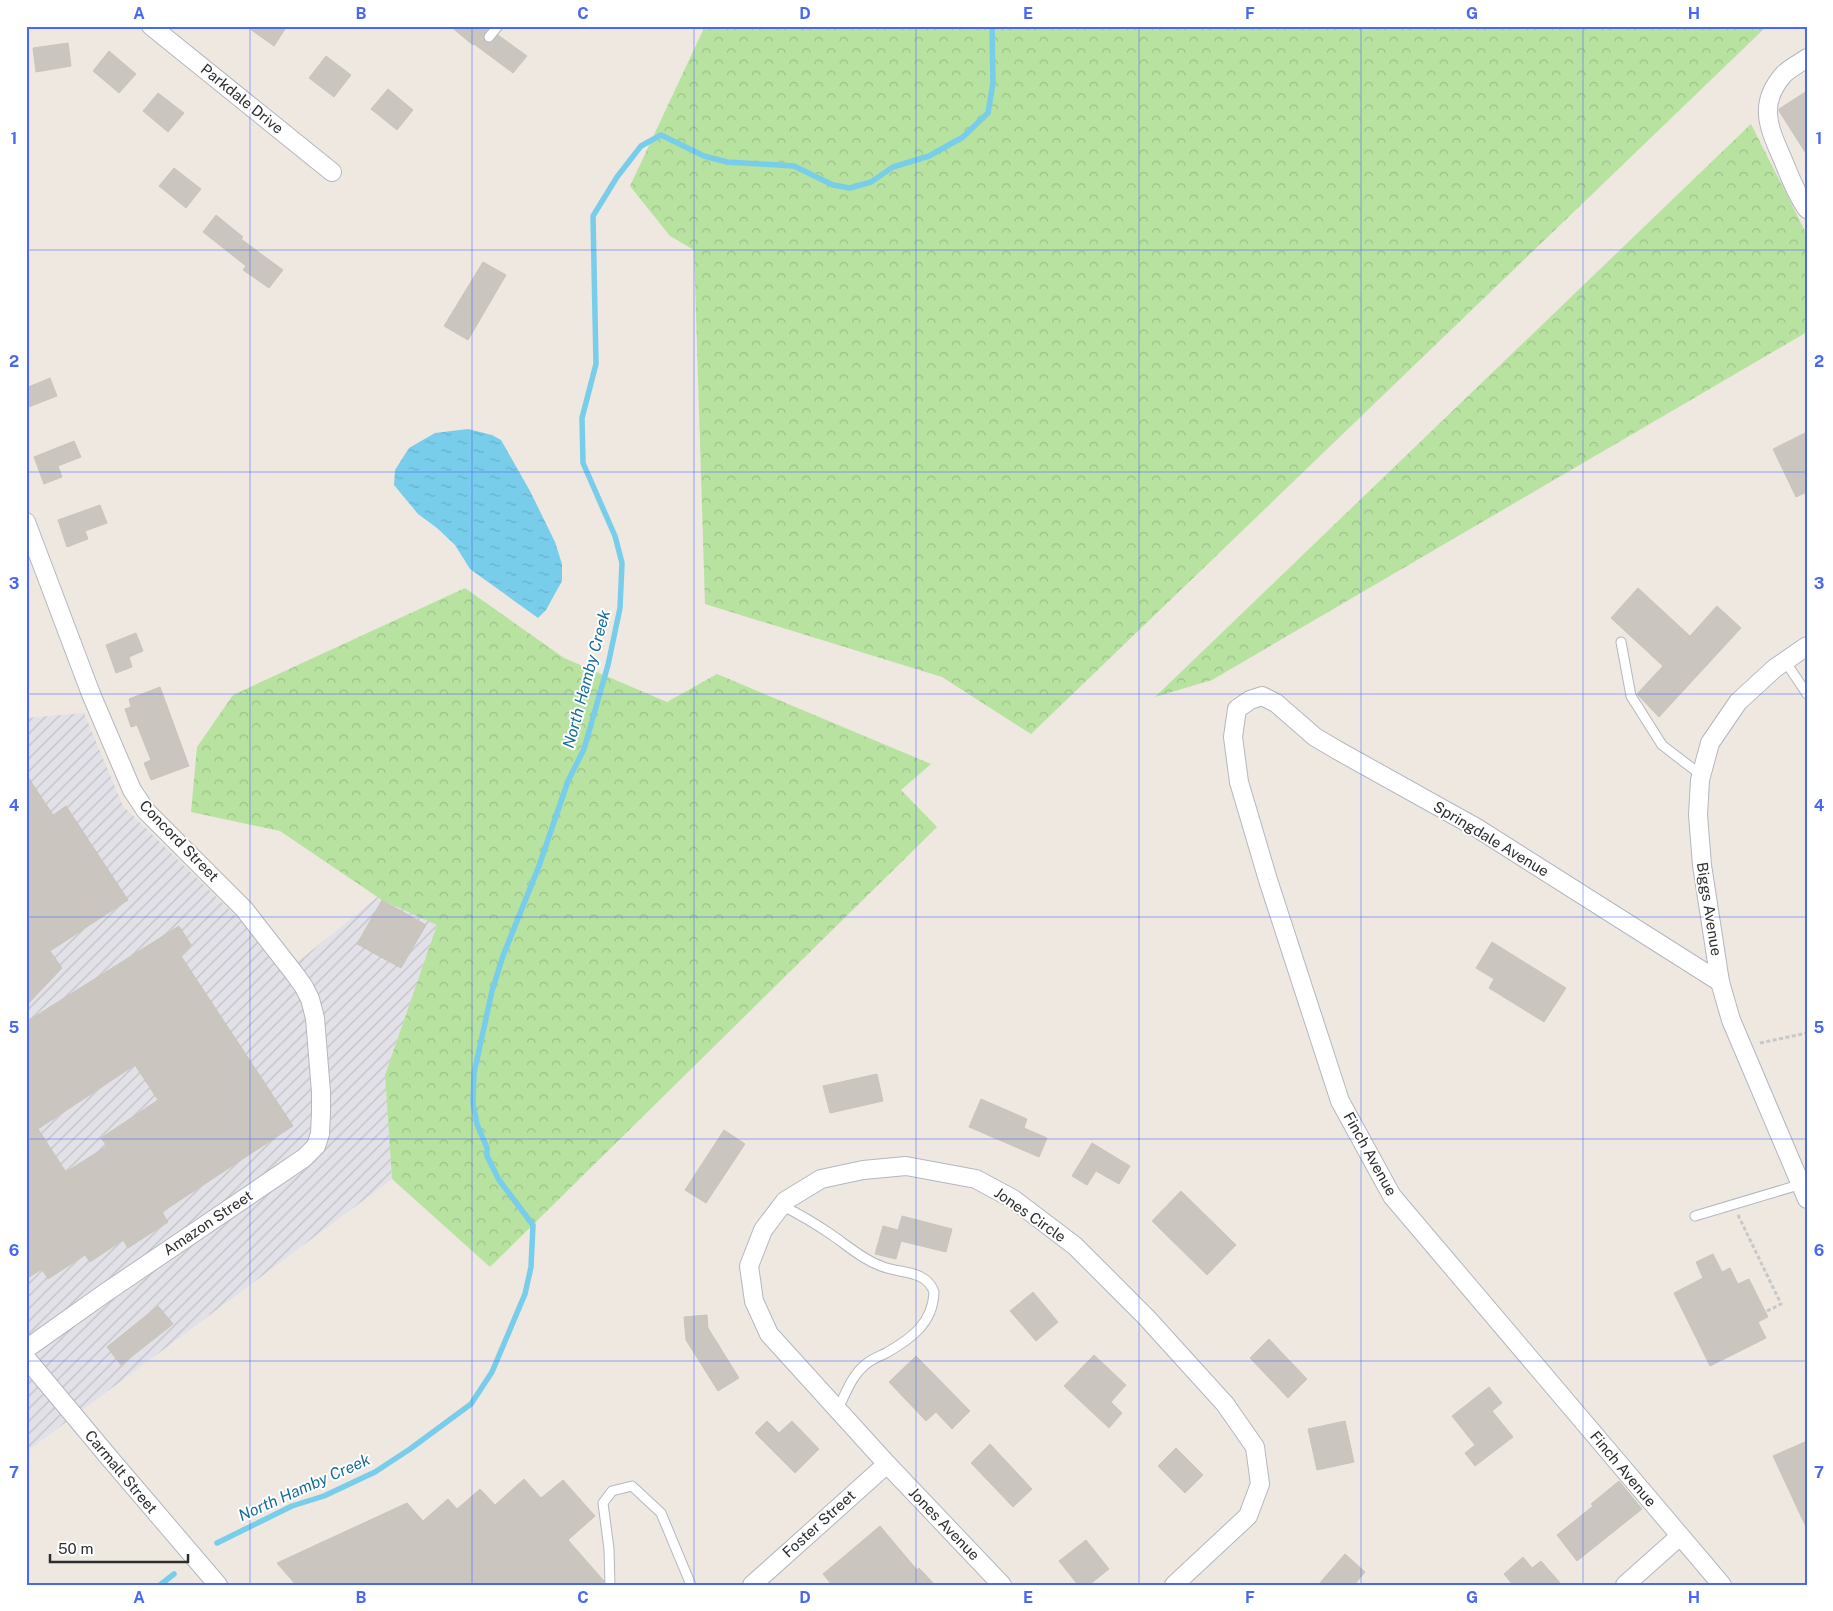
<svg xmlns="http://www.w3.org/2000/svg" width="1833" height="1611" viewBox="0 0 1833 1611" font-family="'Public Sans',sans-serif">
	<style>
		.industrial { fill: url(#industrial-furrows) }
		.forest { fill: url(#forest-crowns) }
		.water { fill: url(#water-ripples) }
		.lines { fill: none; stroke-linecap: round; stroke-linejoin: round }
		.stream { stroke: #78cdeb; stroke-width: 5.5 }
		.building { fill: #cac6bf; stroke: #cac4ba; fill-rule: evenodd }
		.service-casing { stroke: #b4b7c0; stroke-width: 11 }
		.minor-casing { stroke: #b4b7c0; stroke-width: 20 }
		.path { stroke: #c8c8c8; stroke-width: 3; stroke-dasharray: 4 2.5; stroke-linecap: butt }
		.service { stroke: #fff; stroke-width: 9 }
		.minor { stroke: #fff; stroke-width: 18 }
		.grid { fill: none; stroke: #4868f4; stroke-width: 1; stroke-opacity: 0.55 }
		.labels { text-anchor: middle; stroke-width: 4; stroke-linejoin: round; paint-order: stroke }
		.street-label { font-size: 15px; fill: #2d2d2d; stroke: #fff }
		.water-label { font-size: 16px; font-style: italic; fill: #126d9c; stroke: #fff }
		.neatline { fill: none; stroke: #4868f4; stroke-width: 2 }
		.grid-label { font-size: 16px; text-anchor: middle; font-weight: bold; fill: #4868f4 }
	</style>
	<defs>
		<pattern id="industrial-furrows" width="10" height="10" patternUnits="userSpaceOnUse" patternTransform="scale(1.25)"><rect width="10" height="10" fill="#e2e1e7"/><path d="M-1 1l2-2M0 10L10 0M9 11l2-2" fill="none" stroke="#c2c1c6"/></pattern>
		<pattern id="forest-crowns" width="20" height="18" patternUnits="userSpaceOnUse" patternTransform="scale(1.25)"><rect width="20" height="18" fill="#b7e2a0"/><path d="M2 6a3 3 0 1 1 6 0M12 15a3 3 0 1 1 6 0" fill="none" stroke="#9ec28a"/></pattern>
		<pattern id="water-ripples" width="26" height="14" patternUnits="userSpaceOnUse" patternTransform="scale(1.25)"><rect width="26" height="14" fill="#78cdeb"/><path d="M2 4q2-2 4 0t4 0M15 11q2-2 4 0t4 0" fill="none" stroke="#68b0ca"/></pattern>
	</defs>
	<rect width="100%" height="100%" fill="#eee8e1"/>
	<!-- industrial -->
	<path class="industrial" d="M84,713L123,806L242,922L284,973L380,895L437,925L385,1075L392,1179L26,1452V718Z"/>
	<!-- forest -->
	<g class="forest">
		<path d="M705,26H1767L1031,734L942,677L705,604L694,250L670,236L630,186Z"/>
		<path d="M1751,124L1807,235V332L1212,680L1155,697Z"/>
		<path d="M465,588L564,658L667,702L717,674L931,764L901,790L937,827L490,1267L392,1179L385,1075L437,925L382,900L280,831L191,812L197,747L233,695Z"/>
	</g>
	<!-- water -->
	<path class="water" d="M468,429L492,435L501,440L530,491L555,542L562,564V581L546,610L538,618L470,569L455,545L437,528L418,514L394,485L395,470L409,448L435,433Z"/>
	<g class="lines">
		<!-- stream -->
		<g class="stream">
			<path d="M217,1543L292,1506L324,1496L375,1472L410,1449L471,1404L492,1372L525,1294L531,1267L533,1225L499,1180L487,1156V1148L477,1124L473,1103L474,1073L492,991L503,956L539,866L568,781L584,749L608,665L620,608L622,563L615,536L583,463L582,418L596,364L593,216L617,177L641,146L661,135L704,156L727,162L794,166L833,185L850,188L871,182L893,167L929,156L963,137L988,113L993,83L992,26"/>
			<path d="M160,1585L174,1574"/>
		</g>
	</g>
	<!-- building -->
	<g class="building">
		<path d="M246,26H287L274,46Z"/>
		<path d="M450,26H486L488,28L483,36L485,42L492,43L498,35L527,56L513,73L474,44L473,45Z"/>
		<path d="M68,43L71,66L36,72L33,48Z"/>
		<path d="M109,51L136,74L119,93L93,71Z"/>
		<path d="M326,56L351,75L334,97L309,78Z"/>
		<path d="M388,89L413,110L397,130L371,109Z"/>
		<path d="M1807,91V155L1779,111V109Z"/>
		<path d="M158,93L184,113L168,132L143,111Z"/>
		<path d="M174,168L201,189L186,208L159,186Z"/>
		<path d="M216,215L243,237L241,239L283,270L269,288L243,270L246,266L203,232Z"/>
		<path d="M483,262L506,275L468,340L444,326Z"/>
		<path d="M50,378L57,396L26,408V388Z"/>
		<path d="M1807,432V492L1796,497L1773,449Z"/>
		<path d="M74,441L81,457L58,466L62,477L44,484L34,457Z"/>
		<path d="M100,505L107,523L85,531L88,539L67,547L58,520Z"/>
		<path d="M1638,588L1690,636L1717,606L1741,628L1659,717L1637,694L1663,666L1611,618Z"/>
		<path d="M136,633L143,651L129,657L132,667L116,673L106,645Z"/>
		<path d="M160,687L189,766L151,780L144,763L151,760L137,725L131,727L125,709L131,707L129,699Z"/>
		<path d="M26,774L53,815L66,806L128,900L50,951L62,968L26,1006Z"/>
		<path d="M382,900L426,925L401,968L357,944Z"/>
		<path d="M179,926L191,945L181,956L293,1126L162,1212L168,1222L128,1248L123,1240L90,1262L85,1255L48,1279L42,1269L26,1279V1022ZM135,1065L158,1100L101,1138L107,1146L66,1172L38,1129Z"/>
		<path d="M1492,942L1566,988L1544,1022L1489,988L1494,979L1476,968Z"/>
		<path d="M877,1074L883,1101L830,1113L823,1086Z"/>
		<path d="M981,1099L1027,1119L1024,1128L1047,1138L1039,1157L969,1127Z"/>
		<path d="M724,1130L745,1144L706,1203L685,1190Z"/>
		<path d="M1092,1143L1130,1166L1119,1184L1096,1171L1087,1185L1072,1176Z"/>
		<path d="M1181,1191L1236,1245L1207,1275L1152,1221Z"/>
		<path d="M902,1216L952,1229L946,1252L901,1241L896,1259L875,1254L883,1226L898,1230Z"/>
		<path d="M1713,1254L1722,1272L1730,1268L1738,1284L1749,1279L1768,1317L1758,1322L1766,1338L1710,1366L1674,1293L1703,1278L1696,1262Z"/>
		<path d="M1033,1292L1058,1322L1036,1341L1010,1311Z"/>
		<path d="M158,1306L173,1324L121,1365L107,1347Z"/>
		<path d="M707,1315L708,1328L739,1378L718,1391L686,1340L684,1317Z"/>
		<path d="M1269,1339L1307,1379L1288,1398L1250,1358Z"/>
		<path d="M1094,1355L1126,1385L1111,1402L1122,1413L1109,1428L1064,1386Z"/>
		<path d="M916,1356L970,1411L952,1429L936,1412L926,1421L889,1382Z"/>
		<path d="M1489,1387L1502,1403L1492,1411L1513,1437L1475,1466L1465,1453L1475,1445L1452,1416Z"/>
		<path d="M767,1421L779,1433L792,1421L819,1449L795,1473L755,1433Z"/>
		<path d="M1345,1421L1354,1462L1317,1470L1308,1429Z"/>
		<path d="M1807,1441V1529L1773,1456Z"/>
		<path d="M990,1444L1032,1489L1013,1507L971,1463Z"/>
		<path d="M1176,1448L1203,1475L1185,1493L1158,1466Z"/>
		<path d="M524,1479L541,1498L563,1480L595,1516L568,1540L604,1581V1585H296L277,1563L407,1503L423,1521L448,1499L457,1509L480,1489L495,1505Z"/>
		<path d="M1619,1481L1642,1509L1577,1561L1557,1535L1593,1506L1591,1504Z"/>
		<path d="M880,1526L917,1570L919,1568L935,1585H832L823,1574Z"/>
		<path d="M1086,1540L1109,1569L1089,1585H1078L1059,1561Z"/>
		<path d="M1345,1554L1365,1572L1354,1585H1318Z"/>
		<path d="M1523,1557L1532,1568L1541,1561L1562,1585H1513L1504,1574Z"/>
	</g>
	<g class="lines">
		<!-- service casing -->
		<g class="service-casing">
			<g id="service">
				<path d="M489,37L498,26"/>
				<path d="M1621,642L1631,696L1662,745L1701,775"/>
				<path d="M1785,661L1807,694"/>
				<path d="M781,1205C799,1214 816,1224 832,1235C848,1246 862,1259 881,1266C899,1274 926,1269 934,1292C933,1323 911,1339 886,1353C880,1356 872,1359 866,1364C851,1376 846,1394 837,1410"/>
				<path d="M1695,1216L1802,1184"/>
				<path d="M610,1585L609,1549L603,1503L612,1491L632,1486L661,1513L691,1585"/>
			</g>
		</g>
		<!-- minor casing -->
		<g class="minor-casing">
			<g id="minor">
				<path d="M151,26L332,172"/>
				<path d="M1807,58C1800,63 1790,68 1784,74C1757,104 1769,128 1783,160C1790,177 1796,194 1807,209"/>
				<path d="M26,522L91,694L132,790L146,811L244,909L294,973L304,987L310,999L315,1018L321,1092V1113L320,1134L316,1146L304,1158L105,1293L26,1349"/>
				<path d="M1807,646L1775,668L1738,702L1710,743L1700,780L1698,815L1702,865L1720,982L1731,1020L1807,1199"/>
				<path d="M1720,982L1477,828L1337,750L1315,737L1276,703L1262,696L1250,700L1237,709L1233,737L1239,782L1268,880L1340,1101L1392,1196L1722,1585"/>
				<path d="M26,1358L112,1461L218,1585"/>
				<path d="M752,1585L887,1464"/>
				<path d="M1002,1585L887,1464L769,1334L754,1301L749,1266L763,1230L785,1201L821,1179L863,1170L906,1166L976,1179L1013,1199L1075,1246L1146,1317L1225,1404L1255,1447L1260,1484L1248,1516L1174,1585"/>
				<path d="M1625,1585L1680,1536"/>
			</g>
		</g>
		<!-- path -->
		<g class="path">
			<path d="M1760,1043L1807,1033"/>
			<path d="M1738,1215L1781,1304L1765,1312"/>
		</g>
		<!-- service -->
		<use href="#service" class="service"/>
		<!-- minor -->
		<use href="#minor" class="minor"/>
	</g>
	<!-- grid -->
	<path class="grid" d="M250,26V1585M472,26V1585M694,26V1585M916,26V1585M1139,26V1585M1361,26V1585M1583,26V1585M26,250H1807M26,472H1807M26,694H1807M26,917H1807M26,1139H1807M26,1361H1807"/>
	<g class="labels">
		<!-- street labels -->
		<g class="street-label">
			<text transform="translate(242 99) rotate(39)" y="5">Parkdale Drive</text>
			<text transform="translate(1491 839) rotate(31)" y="5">Springdale Avenue</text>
			<text transform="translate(179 841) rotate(46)" y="5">Concord Street</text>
			<text transform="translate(1709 909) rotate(81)" y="5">Biggs Avenue</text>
			<text transform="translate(1370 1154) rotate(61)" y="5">Finch Avenue</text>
			<text transform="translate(1030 1215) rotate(35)" y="5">Jones Circle</text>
			<text transform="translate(208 1223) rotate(-34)" y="5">Amazon Street</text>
			<text transform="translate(1623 1469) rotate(50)" y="5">Finch Avenue</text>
			<text transform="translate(121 1472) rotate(50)" y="5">Carmalt Street</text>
			<text transform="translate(819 1524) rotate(-42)" y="5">Foster Street</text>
			<text transform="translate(944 1524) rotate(46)" y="5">Jones Avenue</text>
		</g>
		<!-- water labels -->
		<g class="water-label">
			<text transform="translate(586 679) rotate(-75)" y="6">North Hamby Creek</text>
			<text transform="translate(304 1487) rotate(-24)" y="6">North Hamby Creek</text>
		</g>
	</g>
	<!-- border -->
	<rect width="1833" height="1611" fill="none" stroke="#ffffff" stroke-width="55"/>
	<!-- scale -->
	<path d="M50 1554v8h138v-8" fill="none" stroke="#2d2d2d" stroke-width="2.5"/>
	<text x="58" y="1554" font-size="15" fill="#2d2d2d" stroke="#ffffff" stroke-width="4" paint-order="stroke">50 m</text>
	<rect x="28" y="28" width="1778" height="1556" class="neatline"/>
	<g class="grid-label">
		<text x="139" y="19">A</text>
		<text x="361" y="19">B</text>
		<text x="583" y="19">C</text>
		<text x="805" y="19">D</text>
		<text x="1028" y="19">E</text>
		<text x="1250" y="19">F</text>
		<text x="1472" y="19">G</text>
		<text x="1694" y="19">H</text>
		<text x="14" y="144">1</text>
		<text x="1819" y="144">1</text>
		<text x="14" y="367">2</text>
		<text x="1819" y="367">2</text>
		<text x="14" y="589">3</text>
		<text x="1819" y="589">3</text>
		<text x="14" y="811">4</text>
		<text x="1819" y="811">4</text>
		<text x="14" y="1033">5</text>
		<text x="1819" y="1033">5</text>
		<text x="14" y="1256">6</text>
		<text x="1819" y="1256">6</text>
		<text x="14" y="1478">7</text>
		<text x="1819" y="1478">7</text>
		<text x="139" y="1603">A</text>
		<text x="361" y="1603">B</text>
		<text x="583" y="1603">C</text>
		<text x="805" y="1603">D</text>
		<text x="1028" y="1603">E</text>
		<text x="1250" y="1603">F</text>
		<text x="1472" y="1603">G</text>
		<text x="1694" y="1603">H</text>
	</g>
</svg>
